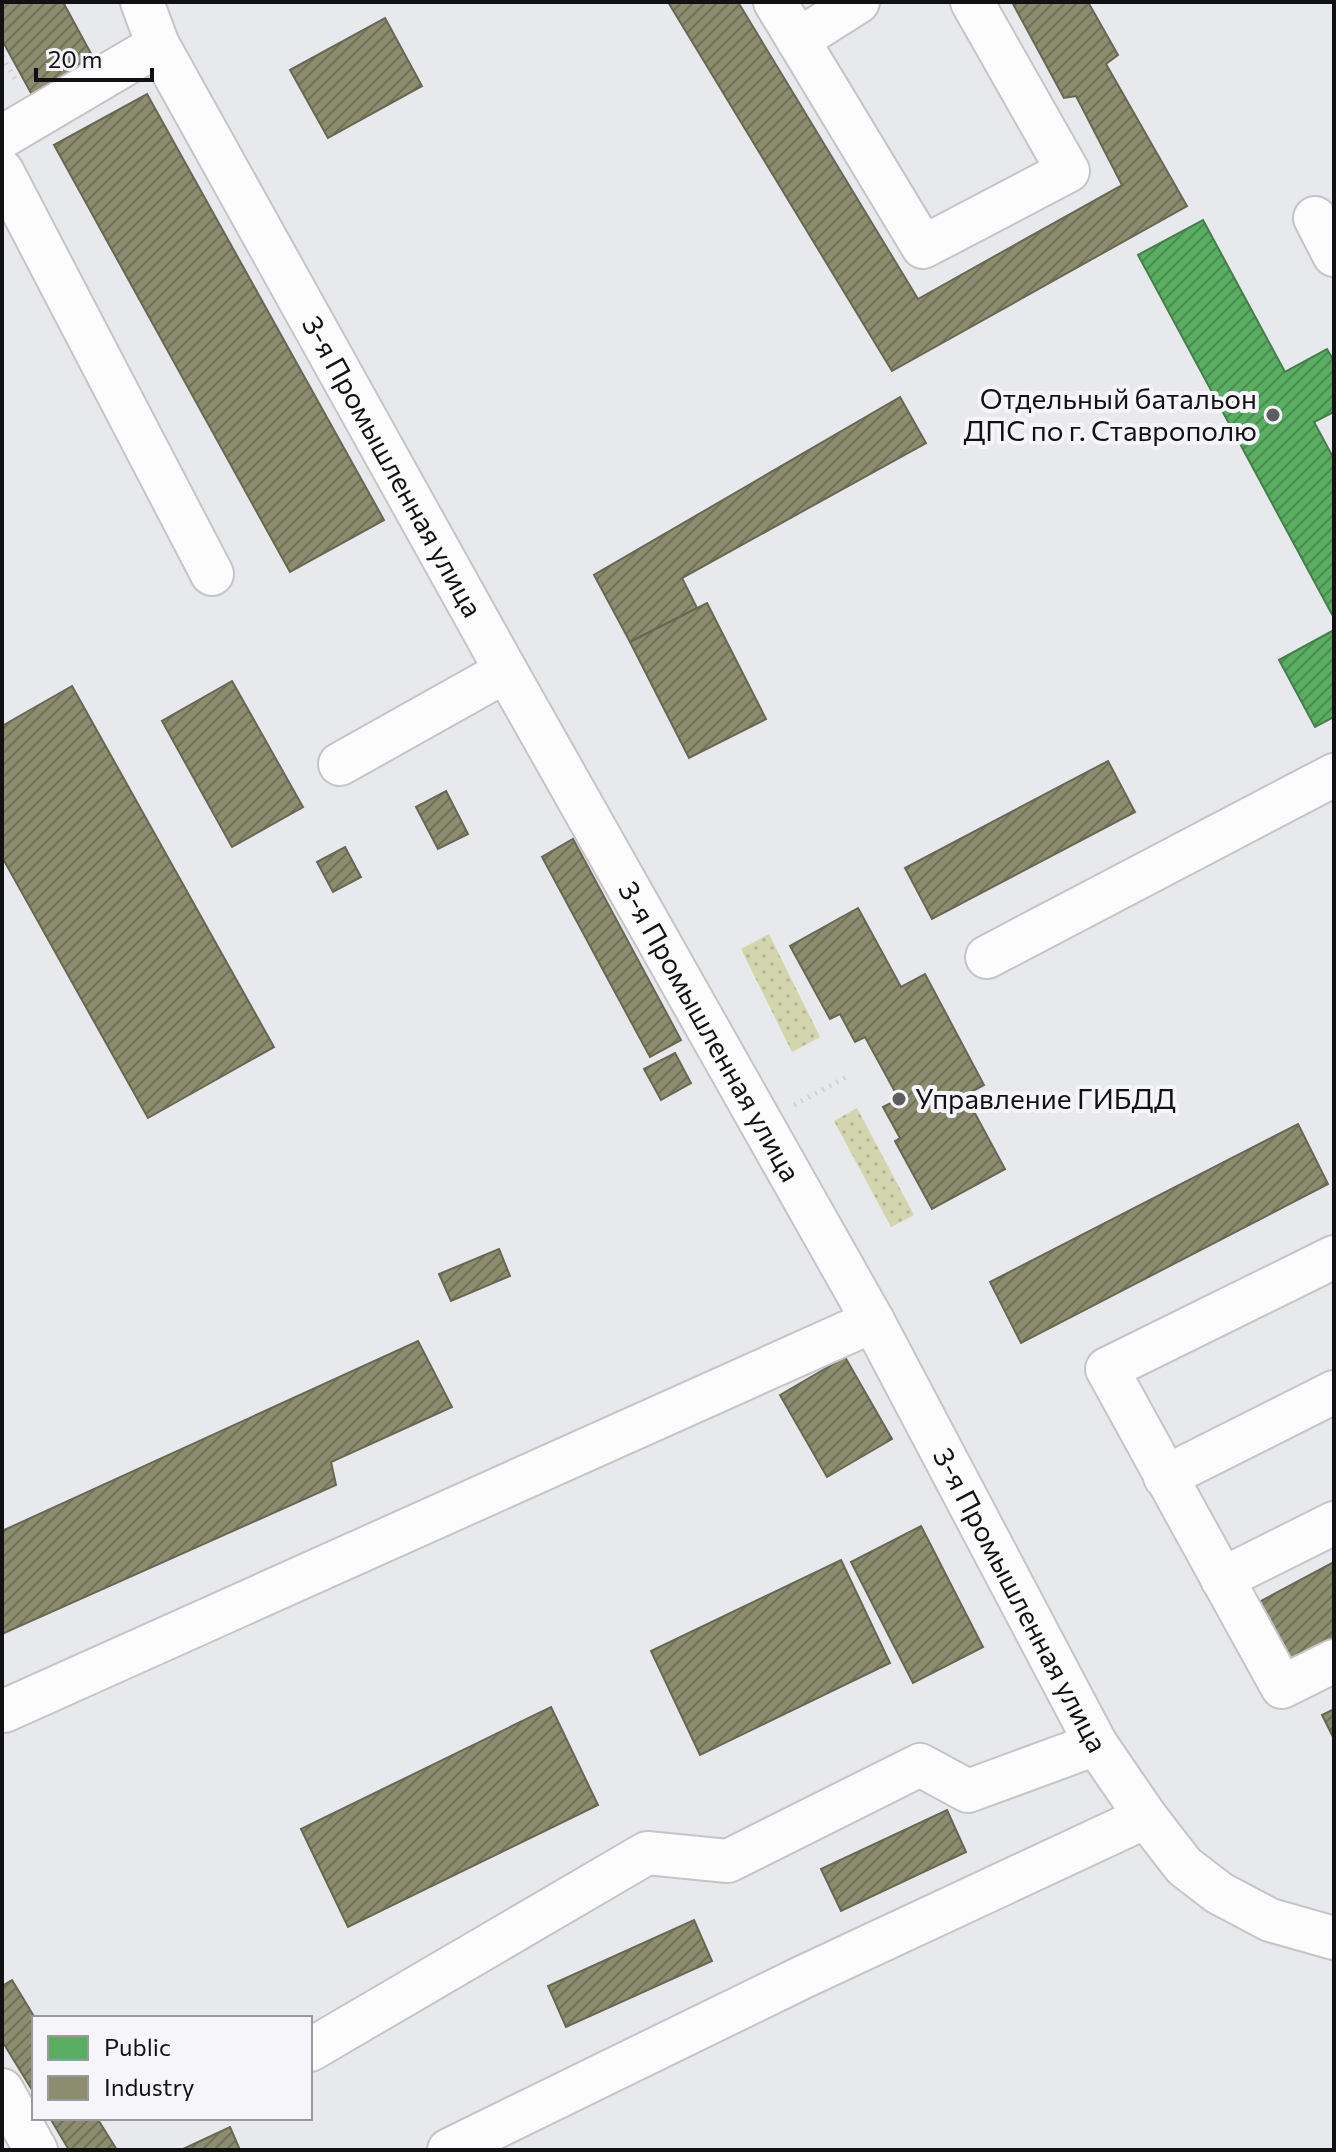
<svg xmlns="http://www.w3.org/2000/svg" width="1336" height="2152" viewBox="0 0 1336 2152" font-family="Commissioner,sans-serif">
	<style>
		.green { fill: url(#green-dots) }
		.public { fill: url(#public-hatch); stroke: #447f4a; stroke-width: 2 }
		.industry { fill: url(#industry-hatch); stroke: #676753; stroke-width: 2 }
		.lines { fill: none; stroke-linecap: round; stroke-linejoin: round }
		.minor-casing { stroke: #c4c5c7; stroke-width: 46 }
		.path { stroke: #d2d2d2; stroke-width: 5; stroke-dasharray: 2 6; stroke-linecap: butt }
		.minor { stroke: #fcfcfc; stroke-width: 42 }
		.poi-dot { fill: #5c5d5f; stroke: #f5f5fa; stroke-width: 3 }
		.labels { text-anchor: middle; stroke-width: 8; stroke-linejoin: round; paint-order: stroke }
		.poi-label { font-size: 28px; fill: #111113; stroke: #f5f5fa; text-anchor: end }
		.street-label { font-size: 28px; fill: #111113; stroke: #f5f5fa }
	</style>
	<defs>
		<pattern id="green-dots" width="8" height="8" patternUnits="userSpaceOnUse" patternTransform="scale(2)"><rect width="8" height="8" fill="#d2d5ad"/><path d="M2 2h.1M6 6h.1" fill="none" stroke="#b3b694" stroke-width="1.8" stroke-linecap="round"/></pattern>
		<pattern id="public-hatch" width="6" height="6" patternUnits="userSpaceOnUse" patternTransform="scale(2)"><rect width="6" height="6" fill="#5aae61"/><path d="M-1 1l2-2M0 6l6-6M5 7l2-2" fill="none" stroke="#498c4f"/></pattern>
		<pattern id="industry-hatch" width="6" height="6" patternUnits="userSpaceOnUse" patternTransform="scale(2)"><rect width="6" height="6" fill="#8c8c6e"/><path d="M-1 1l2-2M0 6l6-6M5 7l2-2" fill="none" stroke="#717159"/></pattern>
	</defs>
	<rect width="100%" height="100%" fill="#e8e9ec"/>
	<!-- green -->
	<g class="green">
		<path d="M769,934L820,1037L792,1052L741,949Z"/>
		<path d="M857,1108L914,1215L891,1227L834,1121Z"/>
	</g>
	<!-- public -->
	<g class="public">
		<path d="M1203,220L1285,372L1327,349L1334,361V412L1314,422L1334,459V618L1138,255Z"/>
		<path d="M1334,630V717L1315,727L1279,660Z"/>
	</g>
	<!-- industry -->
	<g class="industry">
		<path d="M2,2H63L100,70L37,104L2,40Z"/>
		<path d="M668,2H738L918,299L1122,185L1076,96L1064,98L1012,2H1088L1118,55L1106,64L1187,206L892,371Z"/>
		<path d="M385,18L422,86L328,138L290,70Z"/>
		<path d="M147,94L384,520L290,572L54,145Z"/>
		<path d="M900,397L926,443L682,578L697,608L630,642L594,575Z"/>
		<path d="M707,603L766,719L689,758L630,642Z"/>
		<path d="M232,681L303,807L232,847L162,721Z"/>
		<path d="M72,686L274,1047L148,1118L2,857V726Z"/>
		<path d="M1108,761L1135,812L932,919L905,868Z"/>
		<path d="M446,791L468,834L438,849L416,807Z"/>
		<path d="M573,839L681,1040L650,1057L542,857Z"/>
		<path d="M345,847L361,877L333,892L317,862Z"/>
		<path d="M858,908L901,987L925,974L984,1085L965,1095L1005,1169L932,1209L895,1141L900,1138L883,1107L899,1099L865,1037L855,1042L840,1014L830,1019L790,946Z"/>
		<path d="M675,1053L691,1083L661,1100L644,1069Z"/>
		<path d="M1298,1124L1328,1184L1021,1343L990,1282Z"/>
		<path d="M499,1249L510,1276L451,1301L439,1274Z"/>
		<path d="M418,1341L452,1407L331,1462L336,1485L2,1634V1531Z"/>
		<path d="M845,1357L892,1439L827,1477L780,1395Z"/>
		<path d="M921,1526L983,1647L913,1683L851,1562Z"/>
		<path d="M841,1560L890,1663L700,1755L651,1651Z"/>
		<path d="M1334,1562V1649L1284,1675L1248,1608Z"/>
		<path d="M551,1707L598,1805L348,1927L301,1829Z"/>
		<path d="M1334,1709V1739L1322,1715Z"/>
		<path d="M947,1810L966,1852L841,1911L821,1869Z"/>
		<path d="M694,1920L712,1961L566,2027L548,1986Z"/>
		<path d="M12,1980L35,2018L34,2093L2,2041V1986Z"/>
		<path d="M50,2118H97L117,2150H69Z"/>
		<path d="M230,2127L240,2150H181Z"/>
	</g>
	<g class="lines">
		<!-- minor casing -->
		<g class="minor-casing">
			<g id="minor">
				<path id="s1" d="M142,2L158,45L506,671L873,1321L1096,1744L1146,1817L1184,1866L1219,1893L1270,1920L1334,1938"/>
				<path d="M775,2L798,40"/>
				<path d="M858,2L798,40L923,247L1068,171L972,2"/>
				<path d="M2,137L158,45"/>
				<path d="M2,171L212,574"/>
				<path d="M1315,218L1334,255"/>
				<path d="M340,764L506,671"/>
				<path d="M987,957L1334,775"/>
				<path d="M1334,1257L1107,1369L1282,1687L1334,1661"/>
				<path d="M1165,1477L1334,1392"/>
				<path d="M1222,1579L1334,1523"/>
				<path d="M4,1711L873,1321"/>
				<path d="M310,2050L647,1853L728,1861L920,1765L968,1791L1096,1744"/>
				<path d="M2,2090L36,2150"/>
				<path d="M449,2150L801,1978L1146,1817"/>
			</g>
		</g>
		<!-- path -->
		<g class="path">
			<path d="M2,56L18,84"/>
			<path d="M794,1105L850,1075"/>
		</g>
		<!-- minor -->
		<use href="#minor" class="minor"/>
	</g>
	<!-- markers -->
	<g class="poi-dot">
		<circle cx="1273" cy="415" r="8"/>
		<circle cx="899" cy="1099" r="8"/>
	</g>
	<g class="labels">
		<!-- poi labels -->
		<g class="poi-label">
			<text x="1257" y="409">Отдельный батальон<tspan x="1257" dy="32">ДПС по г. Ставрополю</tspan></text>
			<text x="915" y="1109" text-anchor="start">Управление ГИБДД</text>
		</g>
		<!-- street labels -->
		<g class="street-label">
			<text dy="10" stroke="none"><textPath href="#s1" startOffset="528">3-я Промышленная улица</textPath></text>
			<text dy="10" stroke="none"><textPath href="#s1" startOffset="1176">3-я Промышленная улица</textPath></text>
			<text dy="10" stroke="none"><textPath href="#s1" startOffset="1824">3-я Промышленная улица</textPath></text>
		</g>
	</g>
	<!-- border -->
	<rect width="1336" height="2152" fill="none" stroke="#111113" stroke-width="8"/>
	<!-- legend -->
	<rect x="32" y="2016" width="280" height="104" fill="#f5f5fa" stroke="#9a9a9e" stroke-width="2"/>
	<rect x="48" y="2036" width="40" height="24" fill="#5aae61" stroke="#9a9a9e" stroke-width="2"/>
	<text x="104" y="2056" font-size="24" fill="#111113">Public</text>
	<rect x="48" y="2076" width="40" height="24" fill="#8c8c6e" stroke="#9a9a9e" stroke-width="2"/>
	<text x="104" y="2096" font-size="24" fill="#111113">Industry</text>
	<!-- scale -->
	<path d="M36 68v12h116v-12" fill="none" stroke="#111113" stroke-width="4"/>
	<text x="48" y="68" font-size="24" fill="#111113" stroke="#f5f5fa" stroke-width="6" paint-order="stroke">20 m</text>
</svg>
